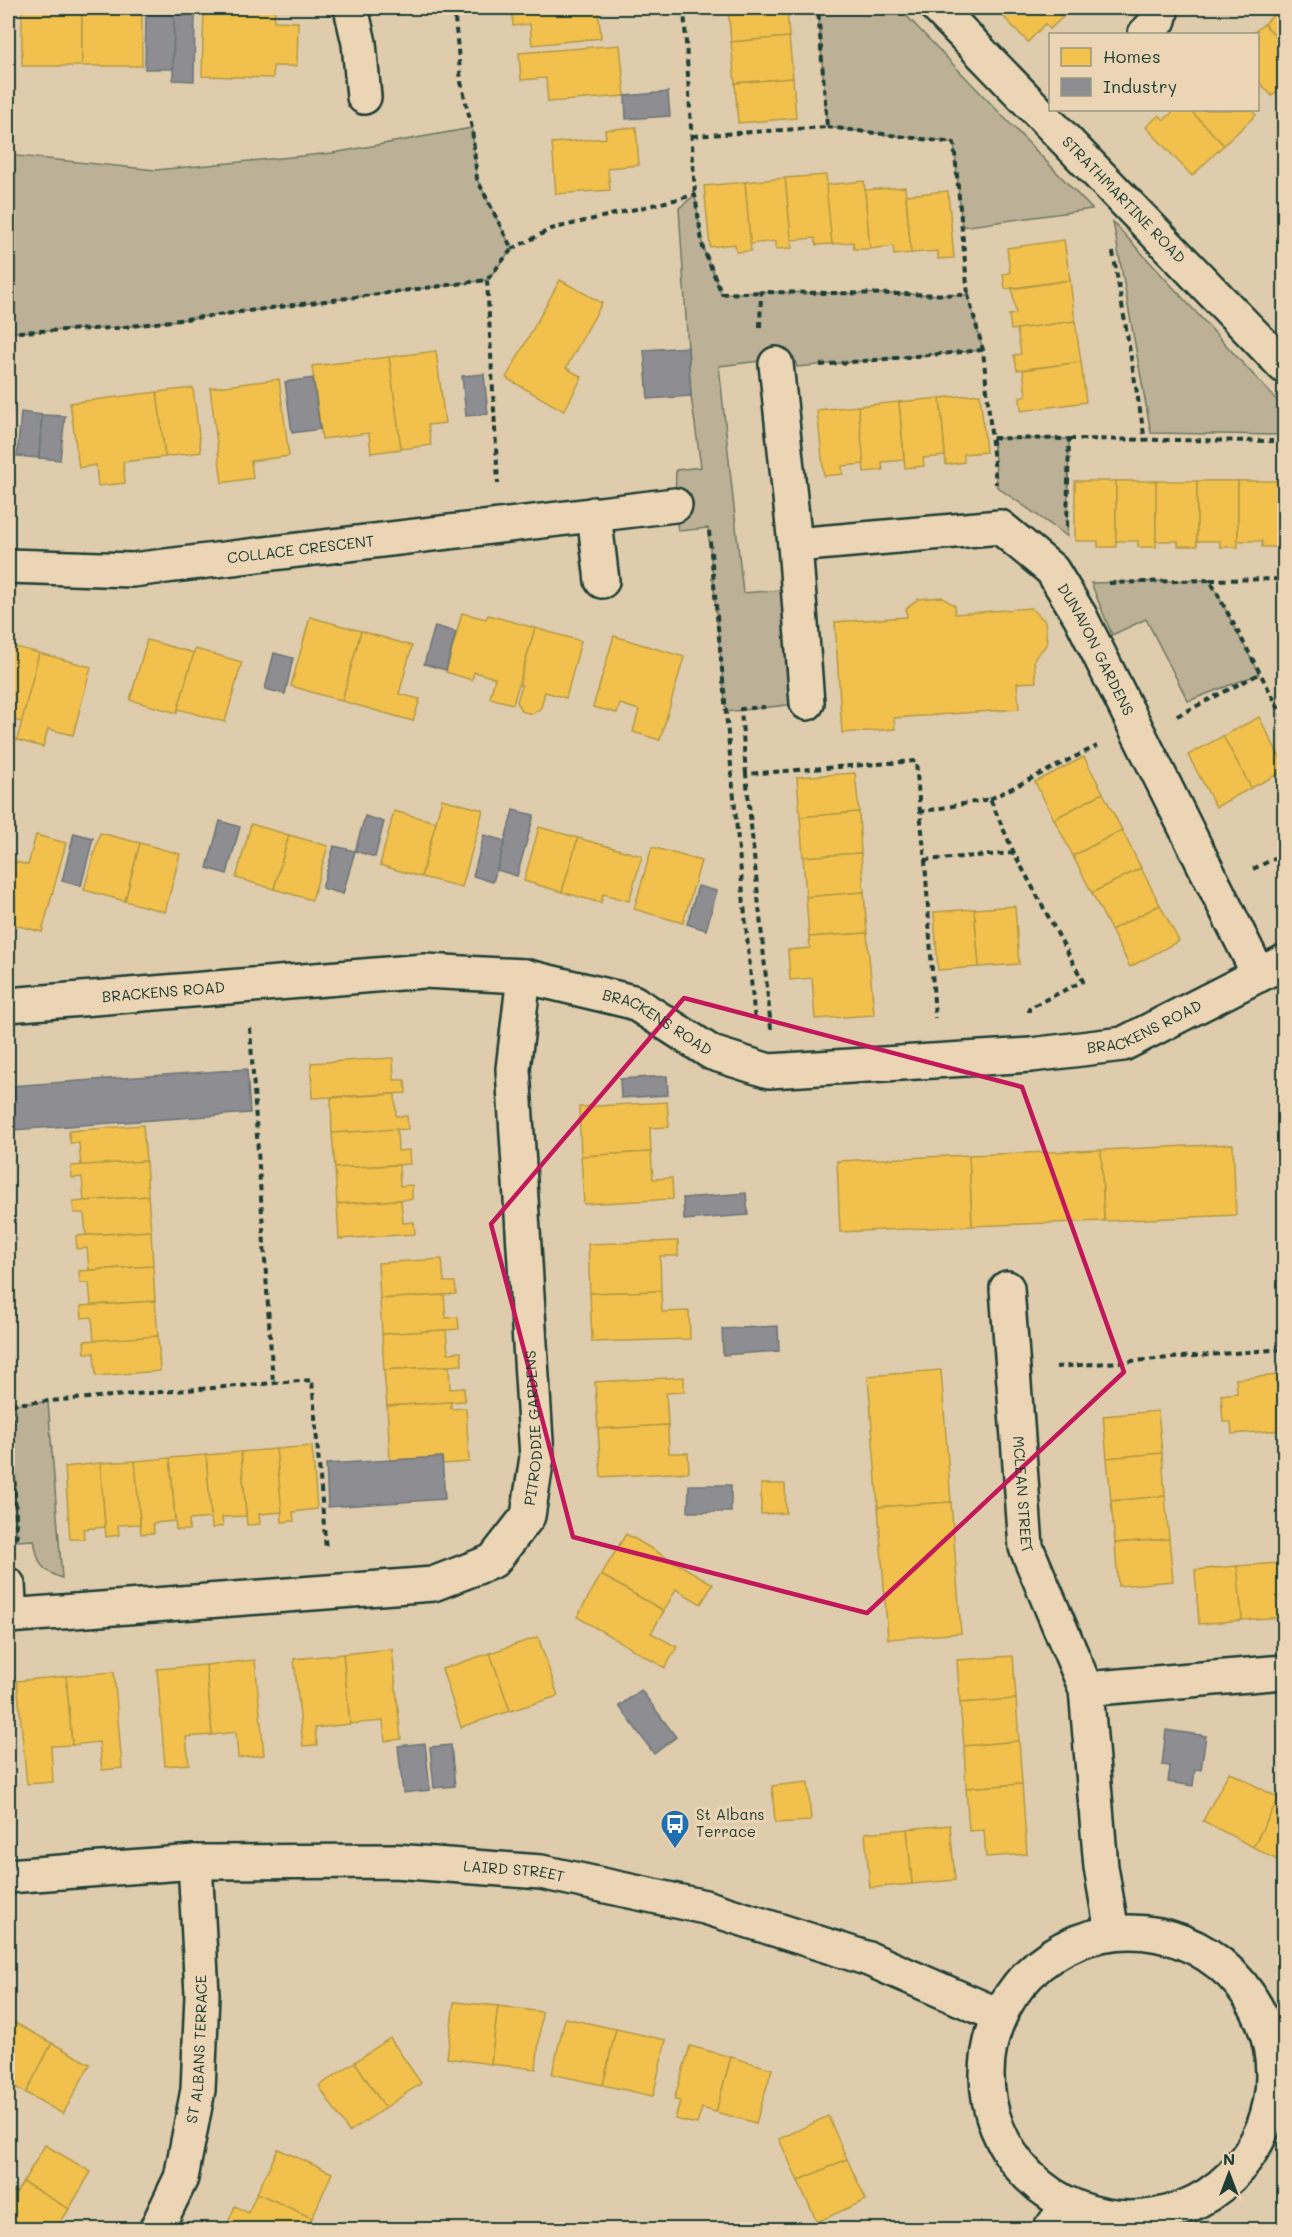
<svg xmlns="http://www.w3.org/2000/svg" width="1292" height="2237" viewBox="0 0 1292 2237" font-family="Mali,sans-serif">
	<style>
		.green { fill: #bcb196; stroke: #6e7765; stroke-width: 1.5 }
		.homes { fill: #f2c14e; stroke: #b39946; stroke-width: 1.5 }
		.industry { fill: #8d8d92; stroke: #6c7576; stroke-width: 1.5 }
		.lines { fill: none; stroke-linecap: round; stroke-linejoin: round }
		.street-casing { stroke: #1f3d34; stroke-width: 38 }
		.secondary-casing { stroke: #1f3d34; stroke-width: 38 }
		.path { stroke: #1f3d34; stroke-width: 4; stroke-dasharray: 6 4.5; stroke-linecap: butt }
		.street { stroke: #ebd5b4; stroke-width: 33 }
		.secondary { stroke: #ebd5b4; stroke-width: 33 }
		.marked { fill: none; stroke: #c2185b; stroke-width: 4.5; stroke-linejoin: round }
		.labels { text-anchor: middle; stroke-width: 6; stroke-linejoin: round; paint-order: stroke }
		.street-label { font-size: 15px; fill: #1f3d34; stroke: #ebd5b4 }
		.poi-label { font-size: 15px; fill: #1f3d34; stroke: #ebd5b4; text-anchor: start }
	</style>
	<rect width="100%" height="100%" fill="#dfccac"/>
	<filter id="ink" filterUnits="userSpaceOnUse"><feTurbulence type="fractalNoise" baseFrequency=".0167" numOctaves="2"/><feDisplacementMap in="SourceGraphic" scale="12" xChannelSelector="R" yChannelSelector="G"/><feConvolveMatrix kernelMatrix="1 2 1 2 8 2 1 2 1" color-interpolation-filters="sRGB"/></filter>
	<g filter="url(#ink)">
		<!-- green -->
		<g class="green">
			<path d="M818,8H899L1092,209L962,227L954,143L827,127Z"/>
			<path d="M472,128L477,179L512,249L487,280L117,328L16,332L8,330V155L156,170L333,153Z"/>
			<path d="M695,195L703,248L722,294L761,292L968,295L983,350L797,367L794,357L719,366L743,593L781,590L795,704L726,712L708,528L678,531L675,505L676,470L701,467L691,396L679,208Z"/>
			<path d="M1113,222L1284,408V435L1151,433Z"/>
			<path d="M993,438L1069,439L1067,536L997,487Z"/>
			<path d="M1210,580L1259,674L1188,701L1146,619L1112,635L1091,583Z"/>
			<path d="M48,1402L62,1578C39,1570 38,1562 34,1540L17,1541L11,1404Z"/>
		</g>
		<!-- homes -->
		<g class="homes">
			<rect x="22" y="8" width="60" height="58"/>
			<rect x="82" y="8" width="60" height="58"/>
			<path d="M204,8H275L274,21L298,22L297,66H273V78L202,76Z"/>
			<path d="M512,8H598L601,38L532,45L530,24L513,26Z"/>
			<path d="M728,8H787L789,37L731,42Z"/>
			<path d="M995,8H1063L1058,12L1063,17L1050,29L1045,24L1028,42Z"/>
			<path d="M1281,8H1284V45L1264,24Z"/>
			<path d="M1264,24L1284,45V85L1272,96L1258,81V34H1252Z"/>
			<path d="M789,37L793,78L735,83L731,42Z"/>
			<path d="M620,45L625,96L548,102L546,78L521,80L519,53Z"/>
			<path d="M793,78L796,118L738,123L735,83Z"/>
			<path d="M1175,110H1190L1224,145L1192,176L1146,127L1159,115L1164,120Z"/>
			<path d="M1190,110H1251L1256,115L1224,145Z"/>
			<path d="M636,127L639,165L608,168L610,190L556,194L552,143L606,138L605,130Z"/>
			<path d="M826,175L832,244L816,245L815,238L791,240L785,178Z"/>
			<path d="M785,178L792,248L776,249V241L750,244L745,182Z"/>
			<path d="M864,181L870,249H854L853,242L832,244L826,185Z"/>
			<path d="M745,182L751,251L736,252L735,244L710,247L704,186Z"/>
			<path d="M905,187L911,253L894,255L893,246L870,249L865,190Z"/>
			<path d="M948,191L954,258L938,259V251L911,253L906,195Z"/>
			<path d="M1064,240L1070,280L1005,289L1003,274L1010,273L1007,248Z"/>
			<path d="M560,280L602,303L566,368L582,377L564,411L506,378Z"/>
			<path d="M1070,280L1075,321L1011,330L1009,315L1016,314L1012,289Z"/>
			<path d="M1075,321L1081,362L1017,370L1014,355L1021,354L1017,329Z"/>
			<path d="M436,351L445,423L428,425L431,445L401,449L389,357Z"/>
			<path d="M389,357L401,449L371,453L369,433L322,439L312,366Z"/>
			<path d="M1081,362L1086,402L1021,411L1020,397L1026,395L1023,370Z"/>
			<path d="M279,379L289,456L251,461L253,478L222,483L210,388Z"/>
			<path d="M193,388L201,452L165,457L157,392Z"/>
			<path d="M157,392L165,457L123,462L125,483L98,486L96,465L79,468L70,403Z"/>
			<path d="M980,394L986,452L964,454V462L946,465L940,398Z"/>
			<path d="M940,398L945,456L923,458L924,466L905,468L899,402Z"/>
			<path d="M899,402L904,460L882,462L883,470L864,472L858,406Z"/>
			<path d="M8,406L13,407L8,434Z"/>
			<path d="M858,406L864,464L842,466L843,474L824,476L817,410Z"/>
			<path d="M1075,481H1116V547H1098V541H1075Z"/>
			<path d="M1116,481H1156V547H1138V541H1116Z"/>
			<path d="M1156,481H1197V546H1178V541H1156Z"/>
			<path d="M1197,481H1238V547H1220V541H1197Z"/>
			<path d="M1238,481H1278V547H1262V541H1238Z"/>
			<rect x="1278" y="481" width="6" height="60"/>
			<path d="M942,597L955,606V614L1031,608L1045,621L1047,644L1034,659L1036,682L1017,683L1019,709L894,718L895,729L842,733L835,622L907,617L906,609L918,599Z"/>
			<path d="M462,613L486,619L488,615L535,628L513,704L490,698L495,678L474,672L472,680L446,672Z"/>
			<path d="M310,617L361,631L342,701L291,686Z"/>
			<path d="M535,628L581,641L566,698L545,692L541,708L532,714L521,711L517,702L522,685H519Z"/>
			<path d="M361,631L412,646L399,694L420,699L413,721L342,701Z"/>
			<path d="M614,636L684,657L660,740L633,732L639,710L620,704L617,713L593,707Z"/>
			<path d="M147,640L194,653L177,713L130,700Z"/>
			<path d="M8,645L39,653L22,722L8,719Z"/>
			<path d="M195,649L242,662L225,722L178,709Z"/>
			<path d="M39,653L91,667L73,735L48,729L43,747L17,740Z"/>
			<path d="M1259,717L1284,765V771L1251,788L1223,736Z"/>
			<path d="M1223,736L1251,788L1216,807L1188,755Z"/>
			<path d="M1084,757L1103,793L1054,819L1035,782Z"/>
			<path d="M855,773L859,812L800,817L797,777Z"/>
			<path d="M1103,793L1122,830L1073,856L1054,819Z"/>
			<path d="M442,799L483,810L462,887L421,877Z"/>
			<path d="M394,811L436,822L421,877L380,865Z"/>
			<path d="M859,812L861,853L803,857L800,817Z"/>
			<path d="M251,824L289,835L274,889L236,878Z"/>
			<path d="M539,827L578,838L562,892L524,881Z"/>
			<path d="M1122,830L1141,868L1092,893L1073,856Z"/>
			<path d="M100,833L140,843L125,901L84,890Z"/>
			<path d="M36,835L66,843L42,932L8,923V860L28,865Z"/>
			<path d="M289,835L328,846L312,900L274,889Z"/>
			<path d="M578,838L642,856L629,901L603,894L601,903L562,892Z"/>
			<path d="M140,843L180,854L165,912L125,901Z"/>
			<path d="M652,847L701,861L683,923L634,909Z"/>
			<path d="M861,853L864,892L806,897L803,857Z"/>
			<path d="M1141,868L1160,905L1111,930L1092,893Z"/>
			<path d="M864,892L867,933L809,937L806,897Z"/>
			<path d="M1160,905L1179,941L1130,967L1111,930Z"/>
			<path d="M1015,906L1019,964L979,967L974,909Z"/>
			<path d="M974,909L979,967L938,970L934,912Z"/>
			<path d="M867,933L874,1015L815,1019L812,978L790,980L788,950L810,948L809,937Z"/>
			<path d="M393,1058L394,1080H405L406,1093L312,1098L311,1063Z"/>
			<path d="M395,1094L396,1116H407L408,1129L332,1133L331,1098Z"/>
			<path d="M667,1102L669,1127L650,1128L651,1152L581,1156L579,1107Z"/>
			<path d="M143,1125L146,1161L81,1166L79,1143H70L69,1131Z"/>
			<path d="M397,1129L398,1151L409,1150L410,1164L335,1168L332,1133Z"/>
			<path d="M1233,1144L1236,1215L1104,1221L1101,1150Z"/>
			<path d="M1101,1150L1104,1221L972,1226L969,1155Z"/>
			<path d="M651,1152L653,1179L672,1178L673,1199L584,1204L581,1156Z"/>
			<path d="M969,1155L972,1226L840,1232L837,1161Z"/>
			<path d="M146,1161L148,1196L84,1201L82,1177L72,1178L71,1166Z"/>
			<path d="M399,1165L400,1186L412,1185V1199L337,1204L335,1168Z"/>
			<path d="M148,1196L151,1231L86,1235L84,1213H74L73,1202Z"/>
			<path d="M401,1200L403,1223L414,1222L415,1234L339,1239L337,1204Z"/>
			<path d="M151,1231L153,1266L89,1270L87,1248L77,1249L76,1236Z"/>
			<path d="M678,1241V1256H660L661,1291L590,1293L588,1244Z"/>
			<path d="M442,1259L444,1282H455L456,1294L380,1299L378,1263Z"/>
			<path d="M153,1266L155,1301L91,1305L89,1283H80L79,1271Z"/>
			<path d="M661,1291L662,1312L689,1311L690,1339L592,1342L590,1293Z"/>
			<path d="M444,1295L446,1318L458,1317L459,1329L382,1334L380,1299Z"/>
			<path d="M155,1301L158,1336L94,1341L92,1317L82,1318L81,1306Z"/>
			<path d="M446,1330L448,1353L461,1352L462,1365L384,1370L382,1334Z"/>
			<path d="M158,1336L160,1371L96,1376L94,1353H85L84,1341Z"/>
			<path d="M449,1366L450,1389L464,1388L465,1401L387,1406L384,1370Z"/>
			<path d="M941,1370L951,1502L878,1507L868,1376Z"/>
			<path d="M1278,1375L1283,1430L1232,1434L1231,1422H1223L1221,1395L1237,1393L1236,1379Z"/>
			<path d="M1278,1375H1284V1430H1283Z"/>
			<path d="M684,1377V1392L666,1393L668,1425L598,1429L595,1382Z"/>
			<path d="M451,1402V1409L466,1408L469,1462L443,1464L442,1457L390,1460L387,1406Z"/>
			<path d="M1158,1411L1162,1453L1107,1458L1103,1416Z"/>
			<path d="M668,1425L669,1453H688L689,1472L601,1477L598,1429Z"/>
			<path d="M312,1446L317,1509L293,1512L294,1521L282,1522L276,1449Z"/>
			<path d="M276,1449L282,1512L259,1514L260,1524L247,1525L241,1452Z"/>
			<path d="M241,1452L246,1516L222,1517L223,1526L212,1528L206,1455Z"/>
			<path d="M1162,1453L1165,1496L1111,1501L1107,1458Z"/>
			<path d="M206,1455L211,1518L189,1520V1530H176L170,1458Z"/>
			<path d="M170,1458L175,1521L153,1523L154,1533L141,1534L135,1461Z"/>
			<path d="M135,1461L140,1524L118,1525L119,1535L106,1537L100,1463Z"/>
			<path d="M100,1463L105,1527L83,1529L84,1539H70L65,1467Z"/>
			<path d="M761,1484H785L786,1513L761,1514Z"/>
			<path d="M1165,1496L1169,1539L1115,1543L1111,1501Z"/>
			<path d="M951,1502L961,1633L888,1639L878,1507Z"/>
			<path d="M626,1534L713,1584L701,1604L676,1589L664,1611L601,1575Z"/>
			<path d="M1169,1539L1173,1581L1118,1586L1115,1543Z"/>
			<path d="M1280,1563H1284V1617Z"/>
			<path d="M1280,1563L1284,1617L1242,1620L1237,1566Z"/>
			<path d="M1237,1566L1242,1620L1199,1624L1195,1570Z"/>
			<path d="M601,1575L664,1611L651,1633L677,1647L665,1668L577,1617Z"/>
			<path d="M538,1637L558,1696L510,1711L490,1653Z"/>
			<path d="M392,1649L401,1739L385,1741L383,1721L350,1724L343,1654Z"/>
			<path d="M490,1653L510,1711L461,1727L442,1669Z"/>
			<path d="M343,1654L350,1724L315,1728L317,1745L303,1746L294,1659Z"/>
			<path d="M1013,1656L1016,1699L960,1703L957,1660Z"/>
			<path d="M255,1660L264,1755L238,1758L236,1732L212,1735L206,1665Z"/>
			<path d="M206,1665L212,1735L186,1737L189,1764L165,1766L157,1669Z"/>
			<path d="M114,1672L122,1768L102,1770L99,1742L72,1745L66,1676Z"/>
			<path d="M66,1676L72,1745L51,1746L53,1782L27,1784L17,1681Z"/>
			<path d="M1016,1699L1019,1741L964,1746L960,1703Z"/>
			<path d="M1019,1741L1022,1784L966,1788L964,1746Z"/>
			<path d="M1229,1772L1279,1798L1253,1847L1203,1821Z"/>
			<path d="M808,1782L811,1821L775,1823L772,1786Z"/>
			<path d="M1022,1784L1027,1854L986,1857L984,1830L969,1831L966,1788Z"/>
			<path d="M1279,1798L1284,1801V1864L1253,1847Z"/>
			<path d="M950,1825L955,1880L912,1884L907,1829Z"/>
			<path d="M907,1829L912,1884L870,1888L865,1833Z"/>
			<path d="M454,2002L498,2006L491,2064L447,2058Z"/>
			<path d="M498,2006L542,2012L536,2069L491,2064Z"/>
			<path d="M565,2018L616,2029L603,2085L552,2074Z"/>
			<path d="M15,2023L52,2043L26,2093L8,2083V2036Z"/>
			<path d="M616,2029L666,2040L653,2096L603,2085Z"/>
			<path d="M390,2038L421,2083L385,2108L355,2062Z"/>
			<path d="M52,2043L90,2064L63,2114L26,2093Z"/>
			<path d="M690,2046L731,2057L716,2112L702,2108L697,2124L675,2119L680,2101L674,2100Z"/>
			<path d="M731,2057L772,2069L756,2123L716,2112Z"/>
			<path d="M355,2062L385,2108L349,2132L319,2086Z"/>
			<path d="M828,2116L847,2159L798,2181L779,2139Z"/>
			<path d="M45,2145L91,2172L69,2209L23,2182Z"/>
			<path d="M278,2149L332,2173L312,2218L257,2193Z"/>
			<path d="M847,2159L866,2200L817,2222L798,2181Z"/>
			<path d="M23,2182L69,2209L56,2230H20L8,2222V2188L16,2193Z"/>
			<path d="M257,2193L312,2218L306,2230H225L235,2206L248,2213Z"/>
		</g>
		<!-- industry -->
		<g class="industry">
			<path d="M146,13H174L173,69H145Z"/>
			<path d="M174,13L195,14L194,81L173,80Z"/>
			<path d="M668,92L670,116L626,119L625,96Z"/>
			<path d="M688,347L691,396L648,399L644,350Z"/>
			<path d="M484,374L488,414L466,416L462,376Z"/>
			<path d="M313,378L320,429L292,433L285,382Z"/>
			<path d="M21,412L42,415L39,458L17,456Z"/>
			<path d="M42,415L65,416L60,460L39,458Z"/>
			<path d="M435,626L456,632L446,670L424,664Z"/>
			<path d="M274,653L293,658L285,694L265,689Z"/>
			<path d="M513,810L534,815L517,876L497,870Z"/>
			<path d="M365,816L384,822L375,857L355,851Z"/>
			<path d="M220,821L240,827L227,874L207,868Z"/>
			<path d="M74,833L93,838L81,886L62,881Z"/>
			<path d="M484,835L505,841L493,882L473,876Z"/>
			<path d="M334,846L355,851L343,894L322,888Z"/>
			<path d="M698,886L717,891L706,930L687,924Z"/>
			<path d="M247,1069L250,1113L13,1130L10,1086Z"/>
			<path d="M667,1076L668,1095L621,1098L620,1079Z"/>
			<path d="M746,1193L748,1215L684,1220L683,1198Z"/>
			<path d="M778,1326L779,1351L723,1355L722,1329Z"/>
			<path d="M442,1457L445,1499L328,1507L326,1464Z"/>
			<path d="M689,1485H731V1512H688Z"/>
			<path d="M641,1690L676,1737L654,1754L619,1706Z"/>
			<path d="M1166,1730L1206,1736L1201,1770L1195,1769L1193,1786L1168,1782L1170,1766L1162,1765Z"/>
			<path d="M425,1743L430,1790L403,1793L398,1746Z"/>
			<path d="M451,1745L455,1786L434,1788L430,1747Z"/>
		</g>
		<g class="lines">
			<!-- street casing -->
			<g class="street-casing">
				<g id="street">
					<path d="M351,8L359,43L364,97"/>
					<path d="M1145,34L1159,20L1162,8"/>
					<path d="M776,364L795,545L807,703"/>
					<path d="M594,514L602,581"/>
					<path id="s1" d="M795,545L1000,527L1052,570L1080,616L1259,975"/>
					<path id="s2" d="M8,566L132,570L675,505"/>
					<path id="s3" d="M8,1005L424,971L524,976L633,1002L712,1053L769,1071L1031,1055L1123,1044L1284,962"/>
					<path id="s4" d="M1007,1288L1026,1547L1086,1689L1101,1867L1112,1932"/>
					<path d="M8,1585L10,1616"/>
					<path id="s5" d="M8,1616L433,1584L493,1561L528,1516L537,1457L513,1069L524,976"/>
					<path d="M1086,1689L1284,1672"/>
					<path id="s6" d="M156,2230L181,2178L198,2090L202,1994L195,1862"/>
				</g>
			</g>
			<!-- secondary casing -->
			<g class="secondary-casing">
				<g id="secondary">
					<path id="s7" d="M938,8L1284,366"/>
					<path id="s8" d="M8,1876L195,1862L395,1861L541,1872L705,1907L869,1959L998,2015"/>
					<circle cx="1130" cy="2075" r="143"/>
					<path d="M1050,2230L1068,2205"/>
				</g>
			</g>
			<!-- path -->
			<g class="path">
				<path d="M454,8L461,82L472,128L477,179L512,249L487,280"/>
				<path d="M684,8L695,195"/>
				<path d="M827,127L954,143L968,295"/>
				<path d="M693,136L827,127L818,8"/>
				<path d="M512,249L551,229L695,195L703,248L722,294L761,292"/>
				<path d="M1113,252L1145,440"/>
				<path d="M760,327L761,292L968,295L983,350L996,484"/>
				<path d="M8,330L16,332L117,328L487,280L498,484"/>
				<path d="M820,365L983,350"/>
				<path d="M993,438L1069,439L1067,527"/>
				<path d="M1069,439L1273,441"/>
				<path d="M709,531L755,1022"/>
				<path d="M1210,580L1284,579"/>
				<path d="M1109,583L1210,580L1284,718"/>
				<path d="M1177,716L1259,674"/>
				<path d="M746,774L741,709L765,707"/>
				<path d="M990,799L1097,746"/>
				<path d="M1014,853L925,860L920,812L990,799L1014,853L1083,981L1029,1008V1012"/>
				<path d="M925,860L935,1018"/>
				<path d="M1253,869L1284,854"/>
				<path d="M250,1028L273,1383"/>
				<path d="M771,1029L746,774L916,761L920,812"/>
				<path d="M8,1323L17,1541L16,1543"/>
				<path d="M1056,1367L1284,1349"/>
				<path d="M11,1404L312,1380L326,1550"/>
				<path d="M1267,2230L1284,2222"/>
			</g>
			<!-- street -->
			<use href="#street" class="street"/>
			<!-- secondary -->
			<use href="#secondary" class="secondary"/>
		</g>
	</g>
	<!-- marked area -->
	<path class="marked" d="M684,998L1022,1087L1124,1372L867,1613L573,1537L491,1224Z"/>
	<!-- icons -->
	<defs>
		<g id="bus-pin" transform="scale(1.5)"><path d="M0 17L-7.5 6A9.5 9.5 0 1 1 7.5 6Z" fill="#1f6fb2" stroke="#ebd5b4"/><path d="M-5-6H5V4H4V6H2V4H-2V6H-4V4H-5ZM-3.5-4V0h7V-4ZM-3.5 1.2v1.5H-2V1.2ZM2 1.2v1.5H3.5V1.2Z" fill="#fff"/></g>
	</defs>
	<g fill-rule="evenodd">
		<use href="#bus-pin" x="675" y="1824"/>
	</g>
	<g class="labels">
		<!-- street labels -->
		<g class="street-label">
			<text dy="5" stroke="none"><textPath href="#s7" startOffset="267">STRATHMARTINE ROAD</textPath></text>
			<text dy="5" stroke="none"><textPath href="#s2" startOffset="294">COLLACE CRESCENT</textPath></text>
			<text dy="5" stroke="none"><textPath href="#s1" startOffset="364">DUNAVON GARDENS</textPath></text>
			<text dy="5" stroke="none"><textPath href="#s3" startOffset="156">BRACKENS ROAD</textPath></text>
			<text dy="5" stroke="none"><textPath href="#s3" startOffset="660">BRACKENS ROAD</textPath></text>
			<text dy="5" stroke="none"><textPath href="#s3" startOffset="1164">BRACKENS ROAD</textPath></text>
			<text dy="5" stroke="none"><textPath href="#s5" startOffset="636">PITRODDIE GARDENS</textPath></text>
			<text dy="5" stroke="none"><textPath href="#s4" startOffset="207">MCLEAN STREET</textPath></text>
			<text dy="5" stroke="none"><textPath href="#s8" startOffset="507">LAIRD STREET</textPath></text>
			<text dy="5" stroke="none"><textPath href="#s6" startOffset="188">ST ALBANS TERRACE</textPath></text>
		</g>
		<!-- poi labels -->
		<g class="poi-label">
			<text x="696" y="1820">St Albans<tspan x="696" dy="17">Terrace</tspan></text>
		</g>
	</g>
	<!-- margin -->
	<rect width="1292" height="2237" fill="none" stroke="#ebd5b4" stroke-width="30"/>
	<rect x="15" y="15" width="1262" height="2207" fill="none" stroke="#1f3d34" stroke-width="2" filter="url(#ink)"/>
	<!-- legend -->
	<rect x="1049" y="33" width="210" height="78" fill="#ebd5b4" stroke="#999881" stroke-width="1.5"/>
	<rect x="1061" y="48" width="30" height="18" fill="#f2c14e" stroke="#999881" stroke-width="1.5"/>
	<text x="1103" y="63" font-size="18" fill="#1f3d34">Homes</text>
	<rect x="1061" y="78" width="30" height="18" fill="#8d8d92" stroke="#999881" stroke-width="1.5"/>
	<text x="1103" y="93" font-size="18" fill="#1f3d34">Industry</text>
	<!-- north arrow -->
	<g transform="translate(1229 2174)" stroke="#ebd5b4" stroke-width="4.5" paint-order="stroke">
	<path d="M0-4.5L10 22L0 15L-10 22Z" fill="#1f3d34"/>
	<text y="-9" font-size="16" font-weight="bold" text-anchor="middle" fill="#1f3d34">N</text>
	</g>
</svg>
